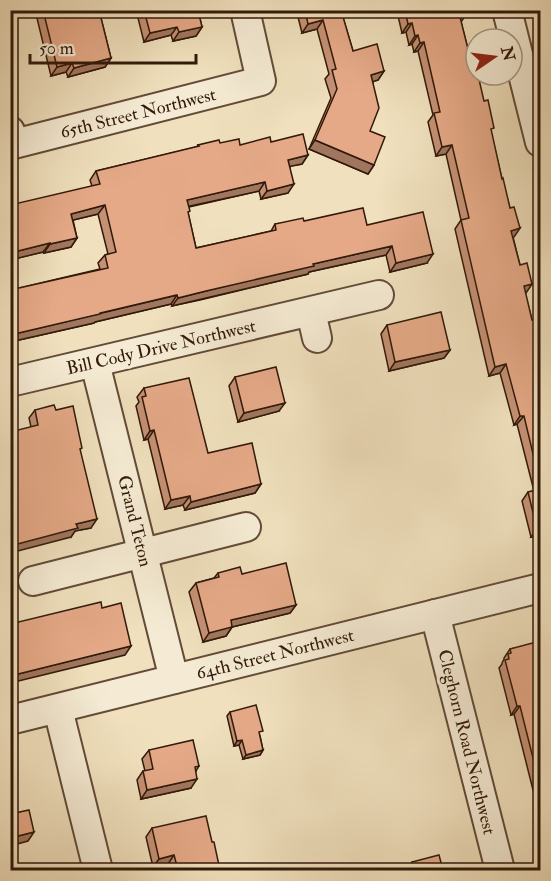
<svg xmlns="http://www.w3.org/2000/svg" width="551" height="881" viewBox="0 0 551 881" font-family="'IM FELL Double Pica',serif">
	<style>
		.lines { fill: none; stroke-linecap: round; stroke-linejoin: round }
		.minor-casing { stroke: #624b37; stroke-width: 32 }
		.minor { stroke: #f5ebd4; stroke-width: 28 }
		.wall { fill: #c59174; stroke: #32190a; stroke-width: 1.5 }
		.shaded-wall { fill: #a0765e; stroke: #32190a; stroke-width: 1.5 }
		.building { fill: #e5a987; stroke: #32190a; stroke-width: 1.5 }
		.labels { text-anchor: middle; stroke-width: 6; stroke-linejoin: round; paint-order: stroke }
		.street-label { font-size: 18px; fill: #32190a; stroke: #f5ebd4 }
	</style>
	<rect width="100%" height="100%" fill="#f0e0bd"/>
	<filter id="stains"><feTurbulence type="fractalNoise" baseFrequency=".00333" numOctaves="4"/><feColorMatrix values="0 0 0 0 .2 0 0 0 0 .09 0 0 0 0 .02 0 0 0 .5 -.17"/></filter>
	<radialGradient id="worn" r=".72"><stop offset=".6" stop-color="#630" stop-opacity="0"/><stop offset="1" stop-color="#630" stop-opacity=".3"/></radialGradient>
	<g class="lines">
		<!-- minor casing -->
		<g class="minor-casing">
			<g id="minor">
				<path d="M507,10L540,142"/>
				<path d="M10,131L14,144L261,81L245,10"/>
				<path d="M311,312L317,338"/>
				<path d="M95,363L174,679"/>
				<path d="M10,382L379,295"/>
				<path d="M33,581L246,527"/>
				<path d="M435,614L500,870"/>
				<path d="M58,709L98,870"/>
				<path d="M10,720L540,588"/>
			</g>
		</g>
		<!-- minor -->
		<use href="#minor" class="minor"/>
	</g>
	<!-- wall -->
	<g class="wall">
		<path d="M35,10H99L111,58L105,67L68,77L66,72L51,76Z"/>
		<path d="M136,10H198L202,27L196,36L173,41L171,35L144,42Z"/>
		<path d="M298,10H353L342,14L353,51L384,71L378,80L373,81L370,131L374,165L368,174L309,149L331,98L325,79L329,74L317,29L302,33L297,13Z"/>
		<path d="M402,10H464L465,16L461,22L472,65L491,132L502,179L510,208L520,228L513,237L520,265L532,284L525,293L532,320L540,322V535L531,537L522,501L528,492L534,491L517,424L514,425L500,373L489,376L455,229L461,220L446,154L436,156L428,122L433,115L418,51L414,52L412,44L409,45L406,32L402,33L398,16Z"/>
		<path d="M271,142L308,155L302,164L290,166L288,193L261,199L259,191L189,207L188,213L196,248L271,231L275,224L304,221L367,225L427,263L390,272L386,255L309,272L308,274L200,300L172,306L171,304L95,322L94,323L10,342V290L100,269L98,263L105,255L108,254L98,214L73,220L77,238L71,247L44,253L43,252L10,260L92,186L90,180L96,171L197,147L198,145L220,143L240,145Z"/>
		<path d="M387,325L450,350L444,358L389,371L381,334Z"/>
		<path d="M235,377L279,411L238,422L229,386Z"/>
		<path d="M144,388L208,453L261,484L255,493L185,510L183,505L165,509L148,439L144,440L136,406L139,402L137,397Z"/>
		<path d="M35,410H56L80,452L91,528L75,531L71,537L31,427L29,418Z"/>
		<path d="M218,573L242,574L296,605L290,613L232,627L226,636L203,642L189,592L196,583L214,578Z"/>
		<path d="M540,644V838L537,823L540,818L514,714L511,715L499,668L502,664V663L504,659V658L510,649Z"/>
		<path d="M230,712L260,736L263,750L260,755L243,759L239,745L234,746L227,716Z"/>
		<path d="M149,750L199,766L196,771L191,788L141,799L137,780L143,771H145L142,759Z"/>
		<path d="M152,828L212,842L220,870H170L168,864L153,867L146,837Z"/>
		<path d="M412,862L443,870H406Z"/>
	</g>
	<!-- shaded-wall -->
	<g class="shaded-wall">
		<path d="M338,10H353L334,16Z"/>
		<path d="M323,20L317,29L302,33L308,24Z"/>
		<path d="M412,23L406,32L402,33L408,24Z"/>
		<path d="M177,27L171,35L144,42L150,33Z"/>
		<path d="M202,27L196,36L173,41L179,32Z"/>
		<path d="M418,35L412,44L409,45L415,36Z"/>
		<path d="M424,42L418,51L414,52L420,43Z"/>
		<path d="M111,58L105,67L68,77L74,68Z"/>
		<path d="M72,63L66,72L51,76L57,67Z"/>
		<path d="M384,71L378,80L365,84L371,75Z"/>
		<path d="M315,140L374,165L368,174L309,149Z"/>
		<path d="M452,145L446,154L436,156L442,147Z"/>
		<path d="M308,155L302,164L282,168L288,160Z"/>
		<path d="M265,182L259,191L181,208L187,200Z"/>
		<path d="M294,184L288,193L261,199L267,191Z"/>
		<path d="M105,205L98,214L65,222L71,214Z"/>
		<path d="M520,228L514,237L505,239L511,231Z"/>
		<path d="M77,238L71,247L44,253L50,244Z"/>
		<path d="M50,243L43,252L10,260V253Z"/>
		<path d="M392,246L386,255L309,272L308,274L172,306L178,298L313,264Z"/>
		<path d="M433,254L427,263L390,272L396,263Z"/>
		<path d="M532,284L526,293L517,295L524,286Z"/>
		<path d="M177,295L171,304L95,322L94,323L10,342V335Z"/>
		<path d="M450,350L444,358L389,371L395,362Z"/>
		<path d="M506,364L500,373L489,376L495,367Z"/>
		<path d="M285,403L279,411L238,422L244,413Z"/>
		<path d="M520,416H524L517,424L514,425Z"/>
		<path d="M154,430L148,439L144,440L150,431Z"/>
		<path d="M261,484L255,493L185,510L191,502Z"/>
		<path d="M190,496L183,505L165,509L171,500Z"/>
		<path d="M97,519L91,528L75,531L71,537L10,553V546L76,524Z"/>
		<path d="M540,528V535L531,537L537,529Z"/>
		<path d="M296,605L290,613L232,627L226,636L203,642L209,633L231,620Z"/>
		<path d="M131,646L125,655L10,683V676Z"/>
		<path d="M517,706H520L514,714L511,715Z"/>
		<path d="M242,740L239,745L234,746L237,741Z"/>
		<path d="M263,750L260,755L243,759L246,755Z"/>
		<path d="M197,779L191,788L141,799L147,790Z"/>
		<path d="M34,832L28,841L10,846V838Z"/>
		<path d="M174,855L168,864L153,867L159,859Z"/>
	</g>
	<!-- building -->
	<g class="building">
		<path d="M43,10H99L111,58L74,68L72,63L57,67Z"/>
		<path d="M144,10H198L202,27L179,32L177,27L150,33Z"/>
		<path d="M305,10H341L353,51L377,44L384,71L371,75L379,108L370,131L385,137L374,165L315,140L337,89L332,70L336,69L323,20L308,24Z"/>
		<path d="M405,10H464L465,16L460,17L472,65L475,64L476,75H478L484,101L488,100L494,128L491,129L502,179L503,178L510,208L514,207L520,228L511,231L520,265L527,263L532,284L524,286L532,320L539,318L540,322V483L524,416H520L506,364L495,367L461,220L469,218L452,145L442,147L434,113L440,112L424,42L420,43L418,35L415,36L412,23L408,24Z"/>
		<path d="M303,134L308,155L288,160L294,184L267,191L265,182L187,200L190,211L188,212L196,248L276,230L275,224L303,218L304,221L363,208L367,225L423,212L433,254L396,263L392,246L313,264L314,266L206,291L178,298L177,295L100,313V314L10,335V290L108,268L105,255L116,252L105,205L71,214L77,238L50,244V243L10,253V205L100,184L96,171L199,146L198,145L219,140L220,143L239,139L240,145L270,137L271,142Z"/>
		<path d="M441,312L450,350L395,362L387,325Z"/>
		<path d="M276,367L285,403L244,413L235,377Z"/>
		<path d="M189,378L208,453L252,443L261,484L191,502L190,496L171,500L154,430L150,431L142,397L146,396L144,388Z"/>
		<path d="M54,405L56,410L73,406L82,448L80,449L97,519L76,524L78,528L10,546V432L38,425L35,410Z"/>
		<path d="M540,489V528L537,529L528,492Z"/>
		<path d="M286,563L296,605L231,620L232,627L209,633L196,583L219,577L218,573L240,567L242,574Z"/>
		<path d="M101,602L102,608L121,603L131,646L10,676V624Z"/>
		<path d="M540,641V786L520,706H517L505,660L509,659L508,654L511,653L510,649Z"/>
		<path d="M256,705L263,731L259,732L263,750L246,755L242,740L237,741L230,712Z"/>
		<path d="M193,740L199,766L195,767L197,779L147,790L143,771L153,769L149,750Z"/>
		<path d="M10,795L15,813L29,810L34,832L10,838Z"/>
		<path d="M206,816L212,842H214L220,870H178L174,855L159,859L152,828Z"/>
		<path d="M439,855L443,870H414L412,862Z"/>
	</g>
	<g class="labels">
		<!-- street labels -->
		<g class="street-label">
			<text transform="translate(138 113) rotate(-14)" y="6">65th Street Northwest</text>
			<text transform="translate(161 347) rotate(-13)" y="6">Bill Cody Drive Northwest</text>
			<text transform="translate(135 521) rotate(76)" y="6">Grand Teton</text>
			<text transform="translate(275 654) rotate(-14)" y="6">64th Street Northwest</text>
			<text transform="translate(467 742) rotate(76)" y="6">Cleghorn Road Northwest</text>
		</g>
	</g>
	<!-- margin -->
	<rect width="551" height="881" fill="none" stroke="#f0e0bd" stroke-width="36"/>
	<rect x="12" y="12" width="527" height="857" fill="none" stroke="#32190a" stroke-width="3"/>
	<rect x="18" y="18" width="515" height="845" fill="none" stroke="#32190a" stroke-width="1.5"/>
	<!-- north arrow -->
	<g transform="translate(494 57) rotate(76)"><circle r="28" fill="#f5ebd4" stroke="#a79783" stroke-width="1.5"/>
	<path d="M0-4.5L10 22L0 15L-10 22Z" fill="#8f2418"/>
	<text y="-9" font-size="16" font-weight="bold" text-anchor="middle" fill="#32190a">N</text>
	</g>
	<!-- scale -->
	<path d="M30 54v9h166v-9" fill="none" stroke="#32190a" stroke-width="3"/>
	<text x="39" y="54" font-size="18" fill="#32190a" stroke="#f5ebd4" stroke-width="4.5" paint-order="stroke">50 m</text>
	<rect width="100%" height="100%" filter="url(#stains)"/>
	<rect width="100%" height="100%" fill="url(#worn)"/>
</svg>
